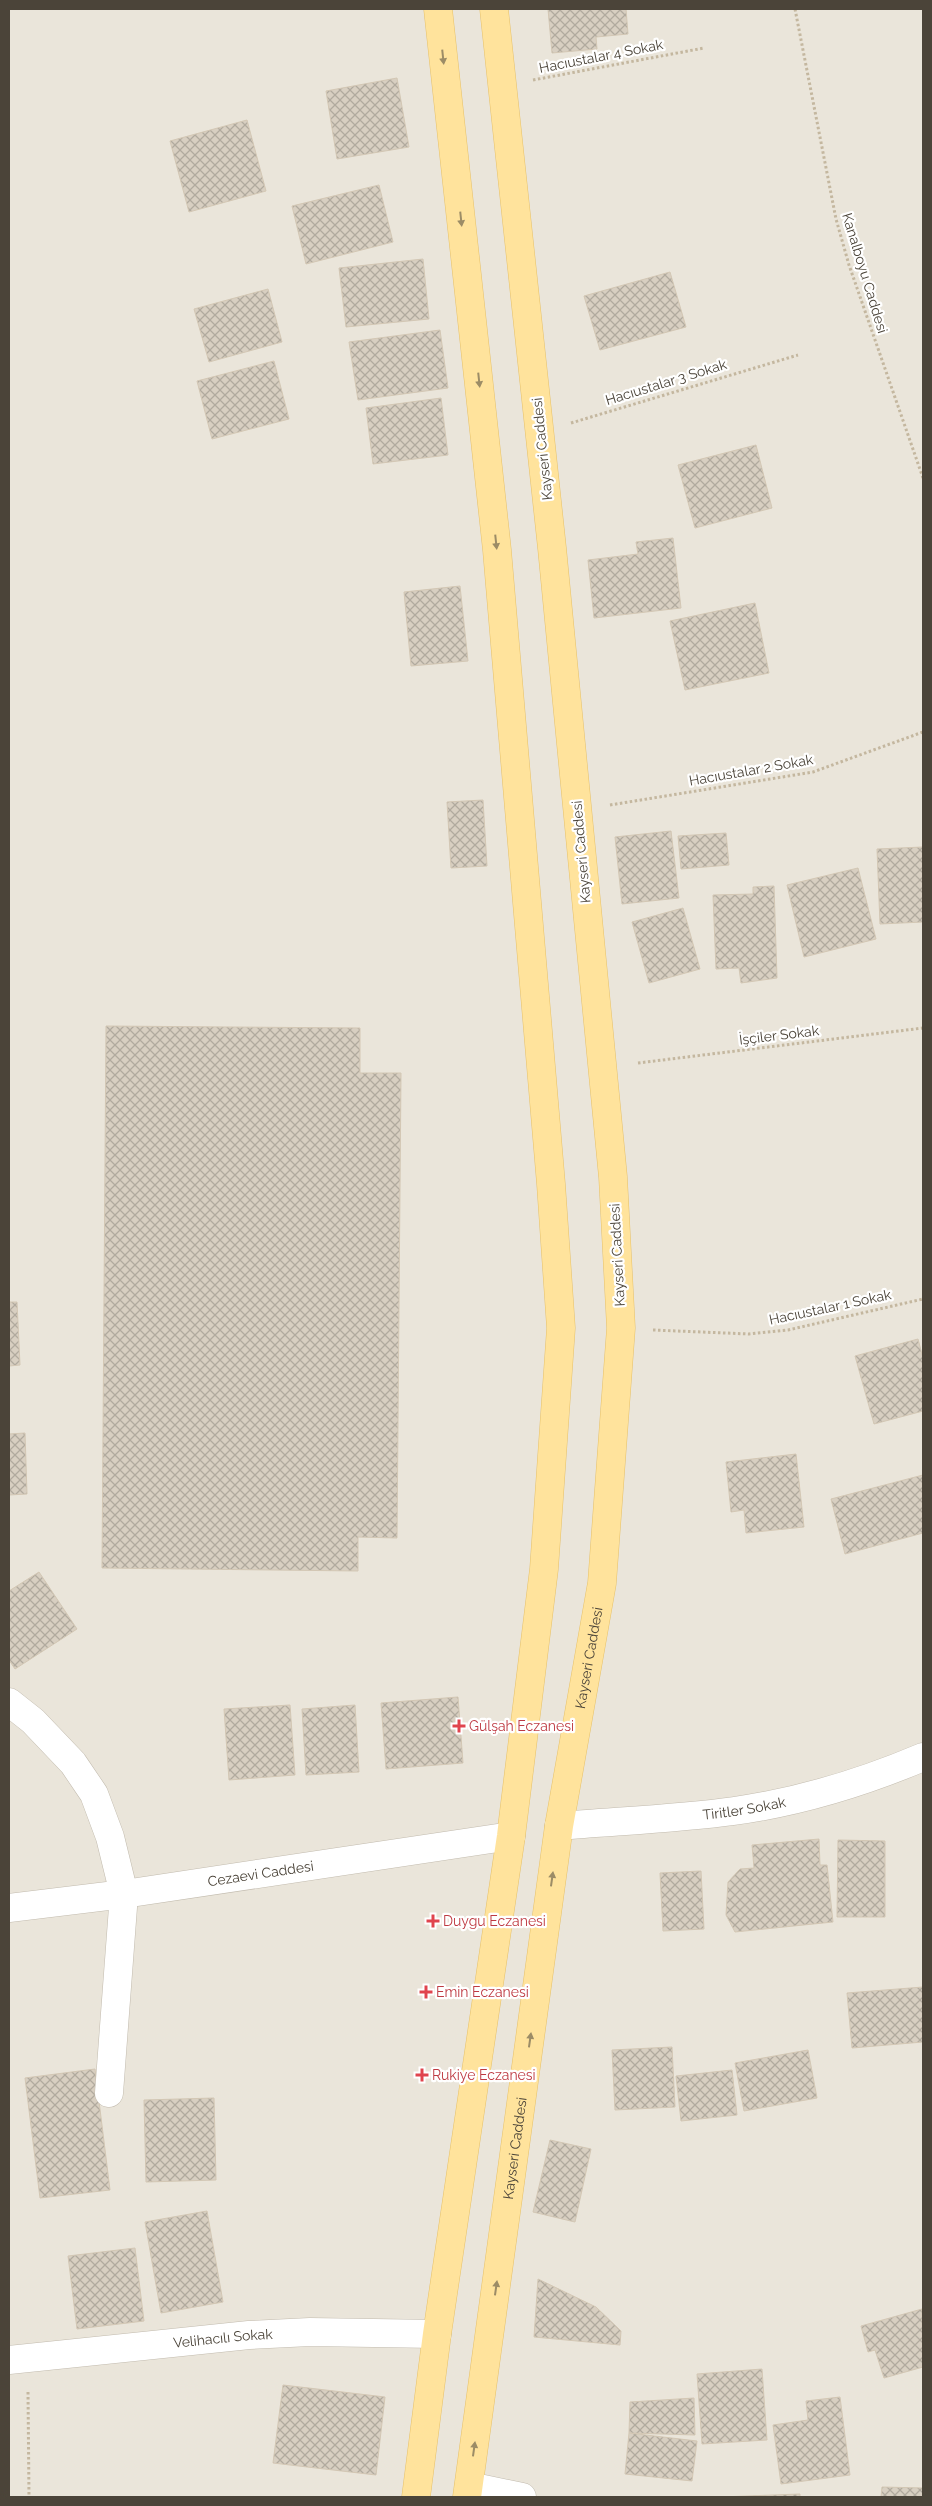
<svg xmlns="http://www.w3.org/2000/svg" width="932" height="2506" viewBox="0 0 932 2506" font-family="Raleway,sans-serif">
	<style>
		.residential { fill: #eae5da }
		.building { fill: url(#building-cross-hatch); stroke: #d3c7b4 }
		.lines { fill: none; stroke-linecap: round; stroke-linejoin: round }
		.minor-casing { stroke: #c2bbae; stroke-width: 29 }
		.major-casing { stroke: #e6c16a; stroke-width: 29 }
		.path { stroke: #c4b79f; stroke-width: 3; stroke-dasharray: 2.5 2.5; stroke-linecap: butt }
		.minor { stroke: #fff; stroke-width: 28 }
		.major { stroke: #ffe39c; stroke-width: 28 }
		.oneway { fill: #9c8c66 }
		.health-dot { fill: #e0444e; stroke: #fff; stroke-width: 2 }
		.labels { text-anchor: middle; stroke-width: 4.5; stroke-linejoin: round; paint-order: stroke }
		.street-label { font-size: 14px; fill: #4b4439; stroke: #fff }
		.health-label { font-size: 14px; fill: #be3a42; stroke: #fff; text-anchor: start }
	</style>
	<defs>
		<pattern id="building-cross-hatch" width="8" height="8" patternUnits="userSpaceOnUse" patternTransform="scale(1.25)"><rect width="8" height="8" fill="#d8cfc1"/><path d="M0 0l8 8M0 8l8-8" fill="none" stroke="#b1aa9e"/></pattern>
	</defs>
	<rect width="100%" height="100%" fill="#f6f3ec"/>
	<!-- residential -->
	<rect class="residential" x="9" y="9" width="914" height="2488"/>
	<!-- building -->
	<g class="building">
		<path d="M548,9H626L628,34L596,37L597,49L552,53Z"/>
		<path d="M397,78L409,147L337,159L326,91Z"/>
		<path d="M247,120L266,191L189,212L170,141Z"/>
		<path d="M379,185L393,242L306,264L292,206Z"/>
		<path d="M423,259L429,319L346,327L339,268Z"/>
		<path d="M670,272L686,327L600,350L584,296Z"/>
		<path d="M268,289L282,342L209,362L194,309Z"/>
		<path d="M440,330L448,388L358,400L349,342Z"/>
		<path d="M274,361L289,419L212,439L197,381Z"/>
		<path d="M441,398L448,455L373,464L366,408Z"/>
		<path d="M756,445L772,508L695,528L678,465Z"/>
		<path d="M673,538L681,608L594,618L588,560L638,554L636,542Z"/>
		<path d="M460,586L468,661L411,666L404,592Z"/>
		<path d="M755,603L769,673L685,690L670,621Z"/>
		<path d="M483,800L487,866L451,868L447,802Z"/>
		<path d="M671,831L679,898L622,904L615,837Z"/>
		<path d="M726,833L729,865L681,869L678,836Z"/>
		<path d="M923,847V922L880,924L877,849Z"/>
		<path d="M858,868L876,939L804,957L787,885Z"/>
		<path d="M774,886L777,978L741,983L739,968L716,969L713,895L753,894V887Z"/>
		<path d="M683,908L700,969L649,983L632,922Z"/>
		<path d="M106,1026L360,1028V1073H401L397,1538L358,1537V1571L102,1568Z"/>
		<path d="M9,1302H17L20,1365L9,1366Z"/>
		<path d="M918,1339L923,1358V1411L874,1424L855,1356Z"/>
		<path d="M25,1433L27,1494L9,1495V1434Z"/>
		<path d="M796,1454L804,1527L746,1533L744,1510L731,1512L726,1462Z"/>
		<path d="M923,1475V1533L845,1554L831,1499Z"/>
		<path d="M39,1572L77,1629L15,1669L9,1660V1591Z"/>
		<path d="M458,1697L463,1763L386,1769L381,1703Z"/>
		<path d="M290,1705L295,1775L229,1780L224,1709Z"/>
		<path d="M355,1705L359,1772L306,1775L302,1709Z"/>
		<path d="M819,1839L820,1865H827L833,1922L735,1932L726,1915L728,1882L740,1869L754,1868L752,1845Z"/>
		<path d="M838,1840L885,1841V1917H837Z"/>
		<path d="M701,1871L704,1929L663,1931L660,1873Z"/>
		<path d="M923,1987V2042L852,2048L847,1993Z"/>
		<path d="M672,2047L675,2107L615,2110L612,2050Z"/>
		<path d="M808,2050L817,2098L744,2111L735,2063Z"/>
		<path d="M95,2069L110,2190L40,2198L25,2078Z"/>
		<path d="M732,2070L737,2115L681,2121L676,2076Z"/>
		<path d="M214,2098L216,2180L146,2182L144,2100Z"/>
		<path d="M550,2140L591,2149L575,2222L533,2212Z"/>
		<path d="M207,2211L223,2302L161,2313L145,2222Z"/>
		<path d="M135,2248L144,2321L77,2329L68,2256Z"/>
		<path d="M538,2279L596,2307L621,2331L620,2345L534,2337Z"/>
		<path d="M922,2309L923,2367L884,2378L875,2350L868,2352L861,2326Z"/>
		<path d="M762,2369L767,2440L702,2444L697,2374Z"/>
		<path d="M283,2385L385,2397L376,2475L273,2463Z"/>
		<path d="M840,2397L850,2475L781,2484L773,2425L808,2420L806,2401Z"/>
		<path d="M694,2398L695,2435L629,2433L630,2402Z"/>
		<path d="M629,2433L697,2441L692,2481L625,2474Z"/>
		<path d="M882,2487L923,2488V2497H881Z"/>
		<path d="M800,2494V2497H720Z"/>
	</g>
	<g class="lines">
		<!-- minor casing -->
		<g class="minor-casing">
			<g id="minor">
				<path d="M9,1702L33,1721L73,1763L94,1794L110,1837L124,1894L109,2093"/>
				<path id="s1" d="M559,1826C617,1821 676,1819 734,1811C798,1802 864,1782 923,1757"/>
				<path id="s2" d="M9,1908L124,1894L511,1836"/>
				<path id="s3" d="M9,2360L249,2335L310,2332L437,2334"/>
				<path d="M469,2486L522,2497"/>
			</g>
		</g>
		<!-- major casing -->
		<g class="major-casing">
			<g id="major">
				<path d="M416,2497L437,2334L511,1836L544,1569L561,1328L551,1184L497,550L438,9"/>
				<path id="s4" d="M467,2497L559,1826L602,1583L621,1328L613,1177L552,548L494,9"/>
			</g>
		</g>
		<!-- path -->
		<g class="path">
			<path d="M795,9L836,219L849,265L923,478"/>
			<path d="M533,80L704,48"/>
			<path d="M571,423L798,355"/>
			<path d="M610,805L813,772L923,732"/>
			<path d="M638,1063L923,1028"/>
			<path d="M653,1330L749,1334L788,1330L923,1299"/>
			<path d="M28,2392L29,2497"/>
		</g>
		<!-- minor -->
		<use href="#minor" class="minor"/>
		<!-- major -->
		<use href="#major" class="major"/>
	</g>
	<!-- one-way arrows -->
	<defs><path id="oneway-solid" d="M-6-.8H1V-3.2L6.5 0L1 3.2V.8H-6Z" transform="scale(1.25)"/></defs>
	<g class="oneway">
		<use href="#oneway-solid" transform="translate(443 57) rotate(84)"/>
		<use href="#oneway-solid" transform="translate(461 219) rotate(84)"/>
		<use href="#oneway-solid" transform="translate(479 380) rotate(84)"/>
		<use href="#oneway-solid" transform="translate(496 542) rotate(84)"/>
		<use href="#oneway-solid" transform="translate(552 1879) rotate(-82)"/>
		<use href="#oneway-solid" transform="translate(530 2040) rotate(-82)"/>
		<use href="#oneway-solid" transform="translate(496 2288) rotate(-82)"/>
		<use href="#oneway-solid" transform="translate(474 2449) rotate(-82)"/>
	</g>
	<!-- markers -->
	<g class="health-dot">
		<path d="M456.5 1718.5h5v5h5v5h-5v5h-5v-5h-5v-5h5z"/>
		<path d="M430.5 1913.5h5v5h5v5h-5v5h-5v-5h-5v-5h5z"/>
		<path d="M423.5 1984.5h5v5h5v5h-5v5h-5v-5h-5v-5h5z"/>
		<path d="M419.5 2067.5h5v5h5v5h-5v5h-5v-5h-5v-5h5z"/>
	</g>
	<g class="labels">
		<!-- street labels -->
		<g class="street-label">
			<text transform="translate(601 56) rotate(-11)" y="5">Hacıustalar 4 Sokak</text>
			<text transform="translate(865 273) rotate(73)" y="5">Kanalboyu Caddesi</text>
			<text transform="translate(666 382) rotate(-17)" y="5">Hacıustalar 3 Sokak</text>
			<text transform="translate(542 449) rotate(-96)" y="5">Kayseri Caddesi</text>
			<text transform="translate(751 770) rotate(-10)" y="5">Hacıustalar 2 Sokak</text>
			<text transform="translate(581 852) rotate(-95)" y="5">Kayseri Caddesi</text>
			<text transform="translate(779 1035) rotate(-7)" y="5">İşçiler Sokak</text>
			<text transform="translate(617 1255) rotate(-93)" y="5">Kayseri Caddesi</text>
			<text transform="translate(830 1307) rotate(-12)" y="5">Hacıustalar 1 Sokak</text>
			<text dy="5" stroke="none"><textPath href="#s4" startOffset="848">Kayseri Caddesi</textPath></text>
			<text dy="5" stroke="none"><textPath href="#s1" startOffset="186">Tiritler Sokak</textPath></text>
			<text dy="5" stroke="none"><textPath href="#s2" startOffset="254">Cezaevi Caddesi</textPath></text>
			<text dy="5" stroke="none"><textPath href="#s4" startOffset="352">Kayseri Caddesi</textPath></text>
			<text dy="5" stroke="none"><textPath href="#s3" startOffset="215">Velihacılı Sokak</textPath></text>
		</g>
		<!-- health labels -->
		<g class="health-label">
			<text x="469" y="1731">Gülşah Eczanesi</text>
			<text x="443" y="1926">Duygu Eczanesi</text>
			<text x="436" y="1997">Emin Eczanesi</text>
			<text x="432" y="2080">Rukiye Eczanesi</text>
		</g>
	</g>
	<!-- border -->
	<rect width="932" height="2506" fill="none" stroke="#4b4439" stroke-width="20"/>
</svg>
